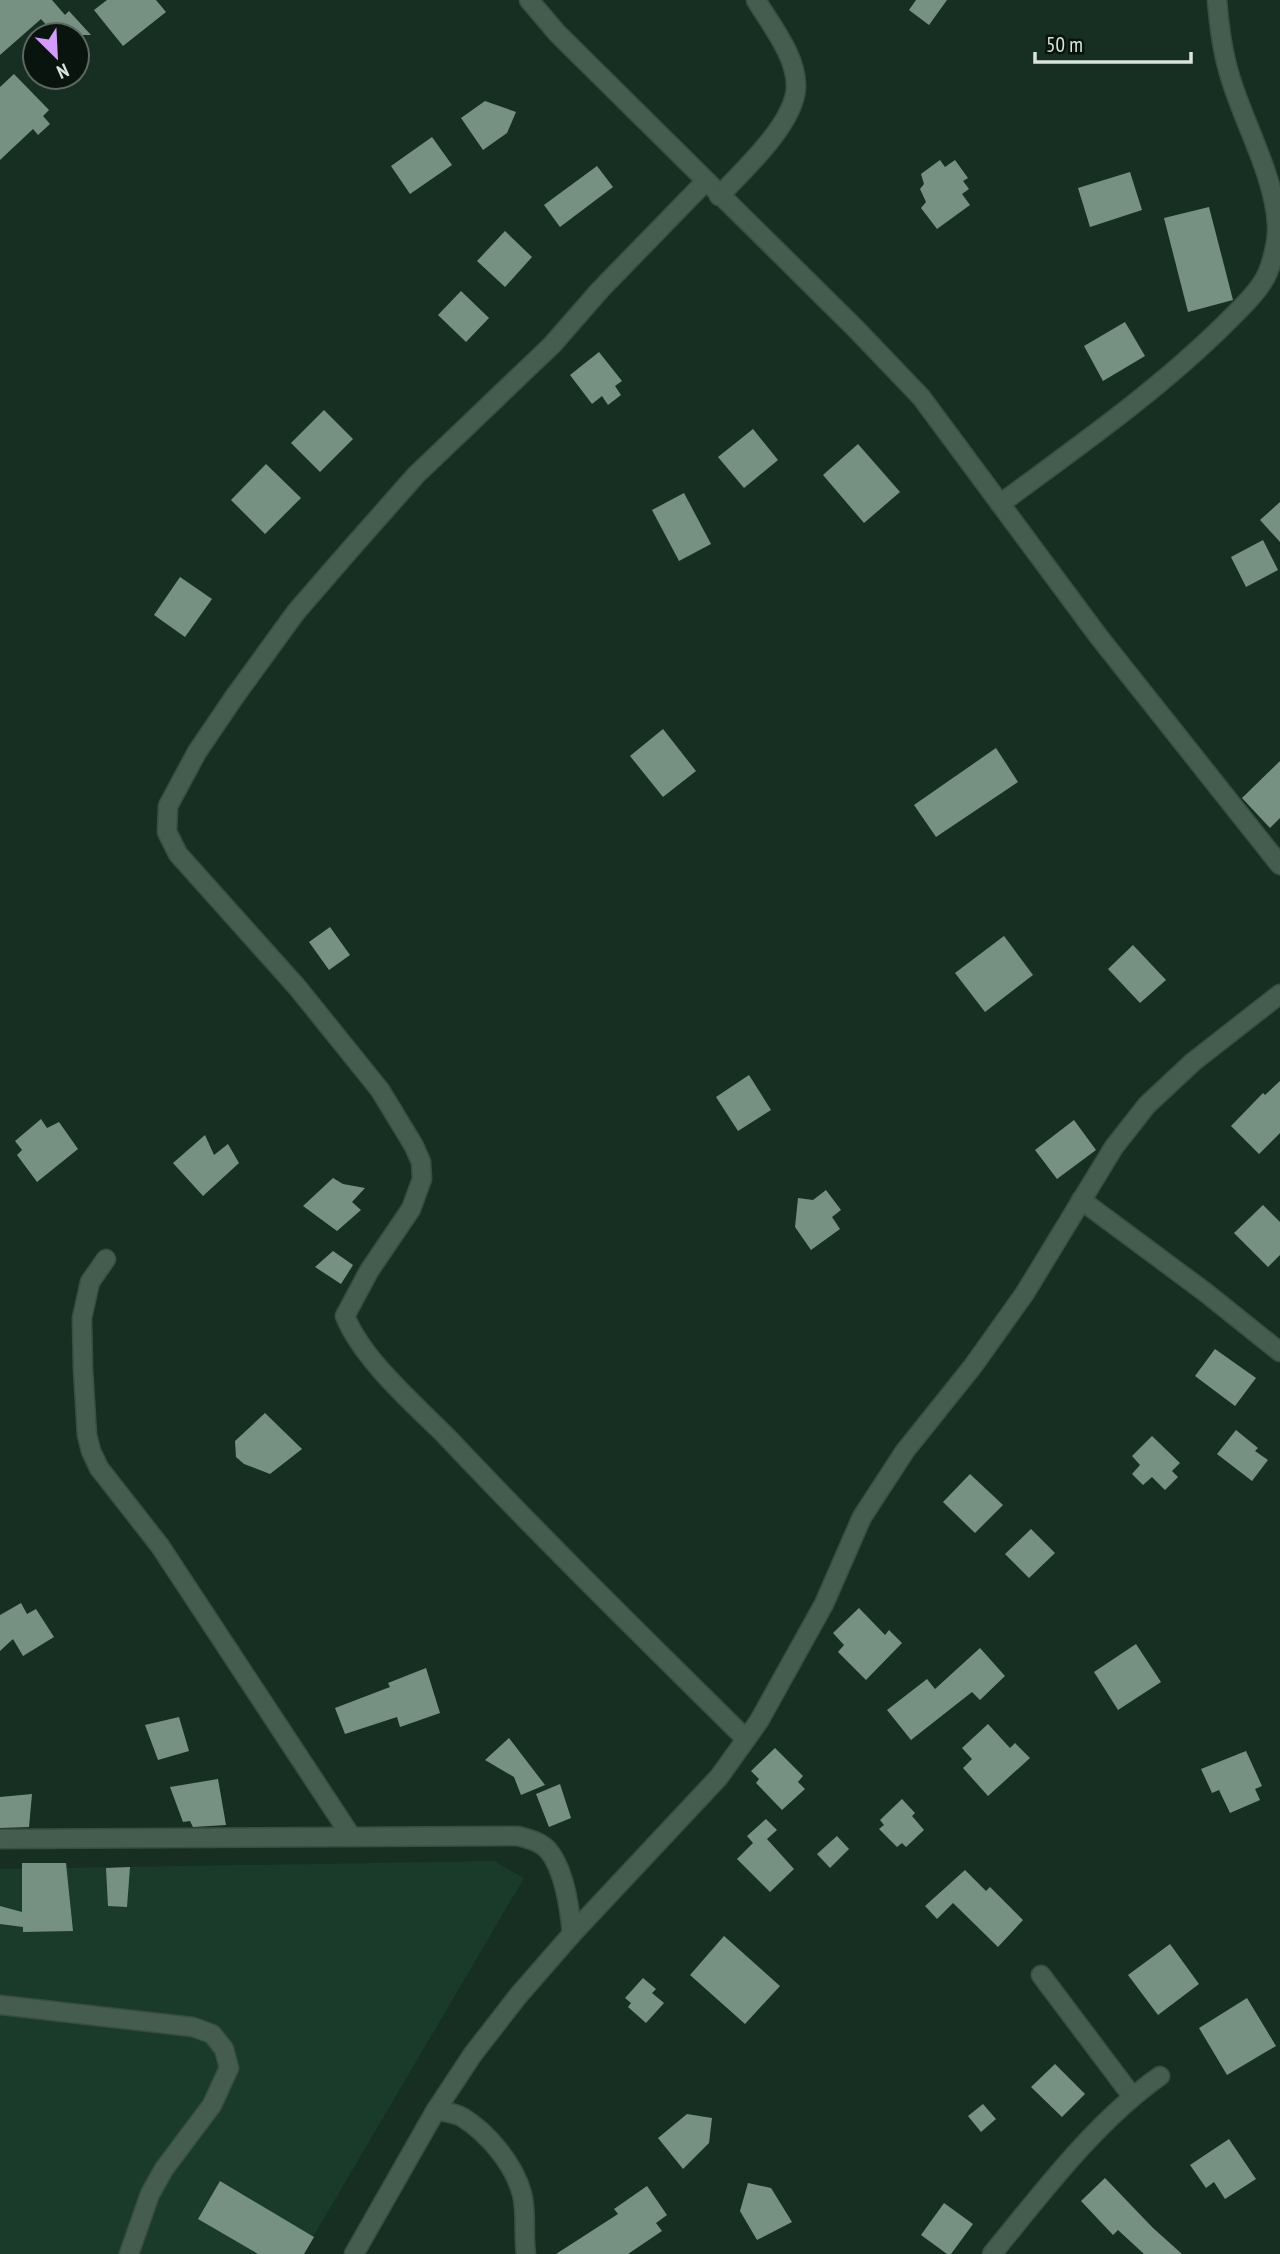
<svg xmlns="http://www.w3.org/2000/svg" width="1280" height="2254" viewBox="0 0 1280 2254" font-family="'PT Sans Narrow',sans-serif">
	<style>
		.built { fill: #1a3a2a }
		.building { fill: #769181 }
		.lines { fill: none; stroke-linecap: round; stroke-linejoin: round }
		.minor-casing { stroke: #394d41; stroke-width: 21 }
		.minor { stroke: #445d4e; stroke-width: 18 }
	</style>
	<rect width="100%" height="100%" fill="#172f22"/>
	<!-- built -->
	<path class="built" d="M494,1861L524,1878L303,2254H0V1869Z"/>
	<!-- building -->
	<g class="building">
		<path d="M0,0H52L65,15L69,11L91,35H55L41,19L0,55Z"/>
		<path d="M107,0H156L166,12L123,46L94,10Z"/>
		<path d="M916,0H947L929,25L909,10Z"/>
		<path d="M14,74L49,110L43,116L50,124L38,135L33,129L0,160V87Z"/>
		<path d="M485,101L516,112L507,133L483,150L461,118Z"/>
		<path d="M432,137L452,165L410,194L391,166Z"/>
		<path d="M940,160L945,167L955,160L968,178L963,181L969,189L962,194L970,205L937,229L921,208L926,202L920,189L924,184L921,174Z"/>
		<path d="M597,166L613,187L560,227L544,205Z"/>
		<path d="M1130,172L1142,210L1090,227L1078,188Z"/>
		<path d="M1209,207L1233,300L1188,312L1164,218Z"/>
		<path d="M505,231L532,257L505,287L477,261Z"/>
		<path d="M461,291L489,318L466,342L438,315Z"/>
		<path d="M1125,322L1145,356L1103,381L1084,346Z"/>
		<path d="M599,352L622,381L615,386L621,395L608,405L602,396L592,404L570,375Z"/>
		<path d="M324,410L353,439L320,472L291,443Z"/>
		<path d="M753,429L778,460L744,488L718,457Z"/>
		<path d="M858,444L900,492L864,523L823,475Z"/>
		<path d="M266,464L301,498L265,534L231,500Z"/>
		<path d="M684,493L711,544L679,561L652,510Z"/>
		<path d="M1280,502V542L1260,520Z"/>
		<path d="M1263,540L1278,570L1246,587L1231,557Z"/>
		<path d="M180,577L212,599L185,637L154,615Z"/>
		<path d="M663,729L696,771L663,797L630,756Z"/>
		<path d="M996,748L1018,782L936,837L914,805Z"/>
		<path d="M1280,761V818L1270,828L1242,798Z"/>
		<path d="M330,927L350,955L329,970L309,942Z"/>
		<path d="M1004,936L1033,975L985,1012L955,973Z"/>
		<path d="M1133,945L1166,980L1140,1003L1108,969Z"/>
		<path d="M749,1075L771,1110L738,1131L716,1097Z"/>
		<path d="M1280,1081V1133L1259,1154L1231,1126L1263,1093L1265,1095Z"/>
		<path d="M41,1119L47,1128L59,1122L78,1149L37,1182L17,1155L22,1150L15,1141Z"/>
		<path d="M1074,1120L1096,1150L1057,1179L1035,1150Z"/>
		<path d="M205,1135L214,1155L228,1144L239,1163L203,1196L173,1163Z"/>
		<path d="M333,1178L343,1184L365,1188L352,1202L361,1210L337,1231L303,1206Z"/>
		<path d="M826,1190L841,1210L832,1217L840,1229L811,1250L795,1227L798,1198L813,1200Z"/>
		<path d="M1263,1205L1280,1222V1255L1268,1267L1234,1233Z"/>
		<path d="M333,1251L353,1265L341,1284L315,1267Z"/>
		<path d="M1215,1349L1256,1378L1235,1406L1195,1376Z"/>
		<path d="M265,1413L302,1449L270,1474L244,1464L236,1457L235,1441Z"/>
		<path d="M1236,1430L1258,1448L1255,1451L1268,1460L1252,1481L1217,1454Z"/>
		<path d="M1152,1436L1180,1463L1172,1471L1178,1477L1165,1490L1152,1477L1143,1485L1132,1474L1140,1465L1132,1456Z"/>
		<path d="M970,1474L1003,1505L975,1533L943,1502Z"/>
		<path d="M1031,1529L1055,1553L1029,1578L1005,1554Z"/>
		<path d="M21,1603L27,1614L36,1609L54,1637L23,1656L13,1639L0,1651V1615Z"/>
		<path d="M859,1608L885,1635L889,1630L902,1643L866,1680L838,1652L844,1645L833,1633Z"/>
		<path d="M1136,1644L1161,1682L1118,1710L1094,1672Z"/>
		<path d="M980,1648L1005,1676L980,1700L972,1692L911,1740L887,1710L927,1679L935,1689Z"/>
		<path d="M426,1668L440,1713L400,1727L397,1717L345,1734L335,1708L390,1687L388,1683Z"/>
		<path d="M179,1717L189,1751L158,1760L145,1725Z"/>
		<path d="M988,1724L1010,1748L1015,1743L1030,1758L988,1796L963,1768L972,1759L962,1748Z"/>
		<path d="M509,1738L545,1785L521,1795L514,1777L485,1760Z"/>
		<path d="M775,1748L803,1776L798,1782L805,1789L782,1810L756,1783L759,1779L751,1771Z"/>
		<path d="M1246,1751L1262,1786L1255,1789L1260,1800L1230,1813L1219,1790L1212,1793L1201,1769Z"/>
		<path d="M218,1779L226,1825L193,1827L190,1821L183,1822L170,1787Z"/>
		<path d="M560,1784L571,1818L549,1827L536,1794Z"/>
		<path d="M32,1794L29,1827L0,1828V1797Z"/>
		<path d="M902,1799L915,1813L912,1816L924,1830L906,1847L902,1843L897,1847L879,1829L884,1825L880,1820Z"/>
		<path d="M766,1819L777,1830L767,1839L794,1869L770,1892L737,1859L753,1843L747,1836Z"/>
		<path d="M837,1836L849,1849L830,1868L817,1854Z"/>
		<path d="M22,1863H66L73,1931L23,1932V1927L0,1924V1906L22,1912Z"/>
		<path d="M130,1867L127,1907L108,1906L106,1868Z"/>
		<path d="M965,1870L986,1891L990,1887L1023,1920L998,1947L953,1903L937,1919L925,1906Z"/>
		<path d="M724,1936L780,1986L745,2024L690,1975Z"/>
		<path d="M1170,1944L1199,1984L1158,2015L1128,1975Z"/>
		<path d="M643,1978L656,1989L652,1993L664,2003L646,2023L628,2007L631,2003L625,1998Z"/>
		<path d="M1247,1998L1276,2046L1227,2075L1199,2028Z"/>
		<path d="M1055,2064L1085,2094L1062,2117L1031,2087Z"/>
		<path d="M983,2104L996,2119L981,2132L968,2116Z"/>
		<path d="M687,2114L712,2118L709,2143L683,2169L658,2138Z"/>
		<path d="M1229,2139L1256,2179L1225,2199L1214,2182L1206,2188L1190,2165Z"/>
		<path d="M1105,2178L1153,2228L1182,2254H1144L1118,2230L1113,2235L1081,2201Z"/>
		<path d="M220,2181L314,2237L304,2254H258L198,2219Z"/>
		<path d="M748,2183L771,2188L792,2222L757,2240L740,2211Z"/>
		<path d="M647,2186L667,2215L656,2223L662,2231L628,2254H556L618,2214L614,2209Z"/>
		<path d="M944,2203L973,2224L951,2254H947L921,2235Z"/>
	</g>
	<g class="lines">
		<!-- minor casing -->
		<g class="minor-casing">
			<g id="minor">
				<path d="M529,0L557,33L856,329L921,397L1099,637L1280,865"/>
				<path d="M705,182L600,290L552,345L416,475L348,552L296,612L235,696L197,752L168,806L167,832L178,854L297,987L380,1090L414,1146L421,1162L422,1179L411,1209L369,1271L345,1316C362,1359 414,1404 447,1437C544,1540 645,1639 746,1739"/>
				<path d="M719,196C743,171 795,123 796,87C797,57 771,25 756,0"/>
				<path d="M1000,504C1077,447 1156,392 1224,325C1238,311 1261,290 1268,272C1273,259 1278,239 1277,225C1275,176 1242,120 1229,73C1222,50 1219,24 1217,0"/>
				<path d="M1081,1200L1205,1292L1280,1352"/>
				<path d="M106,1259L90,1282L82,1318L83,1369L87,1435L91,1451L99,1468L160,1546L351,1836"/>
				<path d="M0,1839L518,1836C528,1839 540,1841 548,1850C564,1869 570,1909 572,1934"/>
				<path d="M1041,1975L1132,2096"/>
				<path d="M0,2005L193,2027L212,2034L224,2049L229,2068L212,2105L164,2169L150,2194L129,2254"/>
				<path d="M436,2110C444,2112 455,2113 462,2117C488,2133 514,2164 522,2194C527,2213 523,2234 526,2254"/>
				<path d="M354,2254L436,2110L473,2054L518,1996L572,1934L719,1777L759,1721L824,1604L862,1517L905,1451L973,1366L1025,1293L1114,1147L1147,1105L1193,1062L1280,994"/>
				<path d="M992,2254C1041,2194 1096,2121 1160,2076"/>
			</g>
		</g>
		<!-- minor -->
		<use href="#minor" class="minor"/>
	</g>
	<!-- north arrow -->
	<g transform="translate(56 56) rotate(156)"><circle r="33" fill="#0a140f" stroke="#5c6861" stroke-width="2"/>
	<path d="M0-5L12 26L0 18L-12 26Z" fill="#d39cfc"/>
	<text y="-10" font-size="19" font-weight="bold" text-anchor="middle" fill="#d7e5dc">N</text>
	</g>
	<!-- scale -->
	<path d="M1035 52v10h156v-10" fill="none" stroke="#d7e5dc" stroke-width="3.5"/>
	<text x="1046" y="52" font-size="21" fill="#d7e5dc" stroke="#0a140f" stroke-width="5" paint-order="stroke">50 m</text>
</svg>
